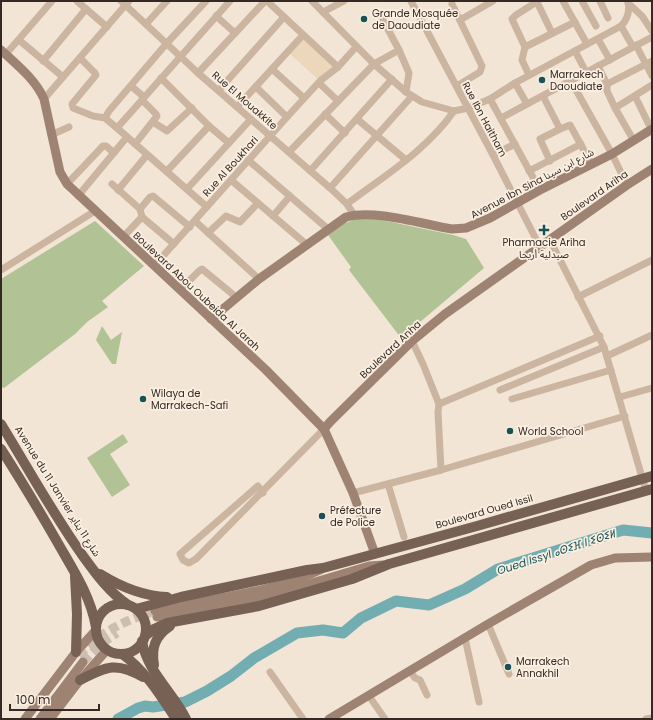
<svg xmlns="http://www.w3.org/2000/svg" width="653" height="720" viewBox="0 0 653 720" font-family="Poppins,'Noto Sans Arabic','Noto Sans Tifinagh',sans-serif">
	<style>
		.green { fill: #b1c294 }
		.plaza { fill: #ecd7ba }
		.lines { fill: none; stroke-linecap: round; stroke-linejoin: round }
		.river { stroke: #72adb1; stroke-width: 11 }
		.secondary-tunnel { stroke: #ccbfb2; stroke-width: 9; stroke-dasharray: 9 4.5; stroke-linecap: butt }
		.street { stroke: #cbb5a0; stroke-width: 7 }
		.secondary { stroke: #9e8372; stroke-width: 9 }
		.primary { stroke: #776054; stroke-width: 10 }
		.poi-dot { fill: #175258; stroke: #faefe1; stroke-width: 1.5 }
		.labels { text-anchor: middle; stroke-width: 3.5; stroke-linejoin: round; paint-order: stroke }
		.poi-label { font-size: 10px; fill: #342924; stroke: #faefe1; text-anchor: start }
		.street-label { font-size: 10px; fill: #342924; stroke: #faefe1 }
		.water-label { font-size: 11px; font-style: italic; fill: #175258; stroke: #faefe1 }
	</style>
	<rect width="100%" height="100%" fill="#f2e5d5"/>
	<!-- green -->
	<g class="green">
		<path d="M358,218L377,219L453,235L466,239L484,268L401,338L349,270L351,267L328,235L343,224Z"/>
		<path d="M95,221L144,266L102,301L108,307L87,322L75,334L4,388L1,387V279Z"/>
		<path d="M102,326L111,340L122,332L116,364H112L96,340Z"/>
		<path d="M123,434L128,442L110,454L130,485L112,497L87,458Z"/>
	</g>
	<!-- plaza -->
	<path class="plaza" d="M303,37L334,65L320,81L289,53Z"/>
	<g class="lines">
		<!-- river -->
		<path class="river" d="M118,719L138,708L145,706L153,707L185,702L207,691L231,676L254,658L297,633L323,630L343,633L361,618L396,601L429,605L465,589L498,569L623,530L652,533"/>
		<!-- secondary-tunnel -->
		<g class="secondary-tunnel">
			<path d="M79,656C99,632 126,620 155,611"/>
			<path d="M83,662L102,643L117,633"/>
		</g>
		<!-- street -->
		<g class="street">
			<path d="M77,1L107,27"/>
			<path d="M121,1L198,73L330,188L347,204L354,215"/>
			<path d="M267,1L338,67"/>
			<path d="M312,1L374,64L406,92L422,102L454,111L468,108L490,99L515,83L621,26C628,19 630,11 628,1"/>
			<path d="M411,1L493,155L540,247"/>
			<path d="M563,1L587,44"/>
			<path d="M582,1L596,26"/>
			<path d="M600,1L608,18"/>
			<path d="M537,2L552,33"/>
			<path d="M628,3L642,16L652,31"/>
			<path d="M452,4L482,66L480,72L457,86"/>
			<path d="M323,12L344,1"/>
			<path d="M216,16L235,33"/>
			<path d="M383,20L399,50L409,73L406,92"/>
			<path d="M460,20L493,1"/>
			<path d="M146,24L167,1"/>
			<path d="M621,26L633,47"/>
			<path d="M598,39L610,60"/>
			<path d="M19,40L63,77"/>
			<path d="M636,45L652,76"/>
			<path d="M525,47L575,22"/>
			<path d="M575,51L586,72"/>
			<path d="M6,54L52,1"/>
			<path d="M80,58L95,73L96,75L72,104L73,108L93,116L105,118L117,128L207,207"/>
			<path d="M43,61L86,9"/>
			<path d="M598,66L607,84V91L615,108L634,141"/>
			<path d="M272,69L304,98"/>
			<path d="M198,73L265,1"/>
			<path d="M529,75L522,60L525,47L512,19L516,15L538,1"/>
			<path d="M161,78L209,126L229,143"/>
			<path d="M571,81L612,154L627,185"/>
			<path d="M319,83L338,101"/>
			<path d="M515,83L527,104"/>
			<path d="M607,84L652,61"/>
			<path d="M131,86L144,97"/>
			<path d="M256,87L287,117"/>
			<path d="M219,90L284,17"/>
			<path d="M543,96L560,129"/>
			<path d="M635,96L651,129"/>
			<path d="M44,99L129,1"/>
			<path d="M490,99L540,190"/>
			<path d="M237,107L303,35"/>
			<path d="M615,108L652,85"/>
			<path d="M325,114L345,133"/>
			<path d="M105,118L109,111L167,43L206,1"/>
			<path d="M501,118L652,37"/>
			<path d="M357,119L406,160"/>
			<path d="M153,122L167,131L192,108"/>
			<path d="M117,128L230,1"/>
			<path d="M51,135L69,127"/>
			<path d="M135,144L157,116L156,114L142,100"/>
			<path d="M289,152L374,64L399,50"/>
			<path d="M493,155L515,144"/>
			<path d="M248,160L328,229"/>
			<path d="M550,161L540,139L560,129L570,125L591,163"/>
			<path d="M167,171L209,126"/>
			<path d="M310,171L392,79"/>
			<path d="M529,171L581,144"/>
			<path d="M231,180L306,244"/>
			<path d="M67,184L103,146H106L114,153"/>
			<path d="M112,184L140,209L142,217L174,244"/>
			<path d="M330,188L412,96"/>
			<path d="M187,189L251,119"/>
			<path d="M118,190L147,155"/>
			<path d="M78,196L127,137"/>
			<path d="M347,204C384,176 427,150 454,111"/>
			<path d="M140,209L150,197L153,196L190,227"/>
			<path d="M273,216L290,196"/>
			<path d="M195,221L259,279"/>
			<path d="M208,233L226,216L240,222L258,203"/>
			<path d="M124,236L142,217"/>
			<path d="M550,240L604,347L646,491"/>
			<path d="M154,266L287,117L320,81L338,67L356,47"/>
			<path d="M1,270L95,211"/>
			<path d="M180,290L199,271L202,269L236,297"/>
			<path d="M578,297L652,260"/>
			<path d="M412,341L423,364L439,404L438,412L441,470"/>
			<path d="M607,356L652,335"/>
			<path d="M500,390L604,347"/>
			<path d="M620,397L652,388"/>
			<path d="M512,399L611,370"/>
			<path d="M439,404L600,336"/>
			<path d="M388,484L404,537"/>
			<path d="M263,493L258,486L180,554L183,560L189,563L196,559L324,429"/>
			<path d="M353,493L441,470L625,416"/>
			<path d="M488,624L509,674"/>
			<path d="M465,638L479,702"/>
			<path d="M410,671L415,678L420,680L427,695"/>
			<path d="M270,672L303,719"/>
			<path d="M369,696L385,719"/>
			<path d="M646,719L652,718"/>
		</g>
		<!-- secondary -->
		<g class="secondary">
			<path d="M1,50C17,65 35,79 44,99L60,172L67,184L266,370L324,429L353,493L375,554"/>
			<path d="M211,319L259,279L346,217C374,209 422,224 452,229L466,228L490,218L540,190L612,154L652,129"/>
			<path d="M324,429L330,422L412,341L445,314L507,270L627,185L652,169"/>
			<path d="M155,611C210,598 269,594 320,570"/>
			<path d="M157,617L238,603L265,597L369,566L383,565"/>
			<path d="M25,719L76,652L96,630"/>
			<path d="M40,719L83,662"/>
			<path d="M50,719L80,680L107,650"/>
			<path d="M329,719L488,624L591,565L615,558L652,557"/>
		</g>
		<!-- primary -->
		<g class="primary">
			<path d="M1,424C28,468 53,514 83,556C96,574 109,592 128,605"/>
			<path d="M1,449C23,483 43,517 63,552C77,576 91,599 96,627"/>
			<path d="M100,574C121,587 142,596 167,597"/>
			<path d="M75,576L77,614L76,652"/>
			<circle cx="121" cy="629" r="25"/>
			<path d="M136,609L181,597L307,570L323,568L477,526L652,476"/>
			<path d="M145,636L154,629L167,623L259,606L352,579L389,564L652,489"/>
			<path d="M142,641C147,672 173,692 186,719"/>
			<path d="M122,654C145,670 161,696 176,719"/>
			<path d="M154,665C151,648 155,636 170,626"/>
			<path d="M80,680C106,667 116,661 143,677"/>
		</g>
	</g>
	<!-- markers -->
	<g class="poi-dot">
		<circle cx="364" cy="19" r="4"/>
		<circle cx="542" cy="80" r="4"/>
		<path d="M542 224h4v4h4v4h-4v4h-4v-4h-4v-4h4z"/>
		<circle cx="143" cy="399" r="4"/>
		<circle cx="510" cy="431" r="4"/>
		<circle cx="322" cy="516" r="4"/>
		<circle cx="508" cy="667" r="4"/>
	</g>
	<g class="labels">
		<!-- poi labels -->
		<g class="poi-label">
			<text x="372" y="17">Grande Mosquée<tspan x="372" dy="12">de Daoudiate</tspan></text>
			<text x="550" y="78">Marrakech<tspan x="550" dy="12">Daoudiate</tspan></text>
			<text x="544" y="246" text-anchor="middle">Pharmacie Ariha<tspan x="544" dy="12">صيدلية أريحا</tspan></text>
			<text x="151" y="397">Wilaya de<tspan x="151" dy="12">Marrakech-Safi</tspan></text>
			<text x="518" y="435">World School</text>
			<text x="330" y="514">Préfecture<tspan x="330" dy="12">de Police</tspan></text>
			<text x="516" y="665">Marrakech<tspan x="516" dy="12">Annakhil</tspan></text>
		</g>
		<!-- street labels -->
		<g class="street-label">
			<text transform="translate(245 100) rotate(41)" y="4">Rue El Mouakkite</text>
			<text transform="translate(485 119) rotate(62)" y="4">Rue Ibn Haitham</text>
			<text transform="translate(230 166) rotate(-48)" y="4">Rue Al Boukhari</text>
			<text transform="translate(532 183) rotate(-28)" y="4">Avenue Ibn Sina شارع ابن سينا</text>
			<text transform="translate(594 195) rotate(-35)" y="4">Boulevard Ariha</text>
			<text transform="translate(197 291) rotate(43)" y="4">Boulevard Abou Oubeida Al Jarah</text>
			<text transform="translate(390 349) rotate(-43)" y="4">Boulevard Anha</text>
			<text transform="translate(58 491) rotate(58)" y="4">Avenue du 11 Janvier شارع 11 يناير</text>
			<text transform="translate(484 511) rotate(-16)" y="4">Boulevard Oued Issil</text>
		</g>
		<!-- water labels -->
		<g class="water-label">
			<text transform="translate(556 552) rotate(-18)" y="4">Oued Issyl ⴰⵙⵉⴼ ⵏ ⵉⵙⵉⵍ</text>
		</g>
	</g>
	<!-- border -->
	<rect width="653" height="720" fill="none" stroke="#342924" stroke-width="4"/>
	<!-- scale -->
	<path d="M10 704v6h89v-6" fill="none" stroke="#342924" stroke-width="2"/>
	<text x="16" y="704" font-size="12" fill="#342924" stroke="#faefe1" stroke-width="3" paint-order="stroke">100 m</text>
</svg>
